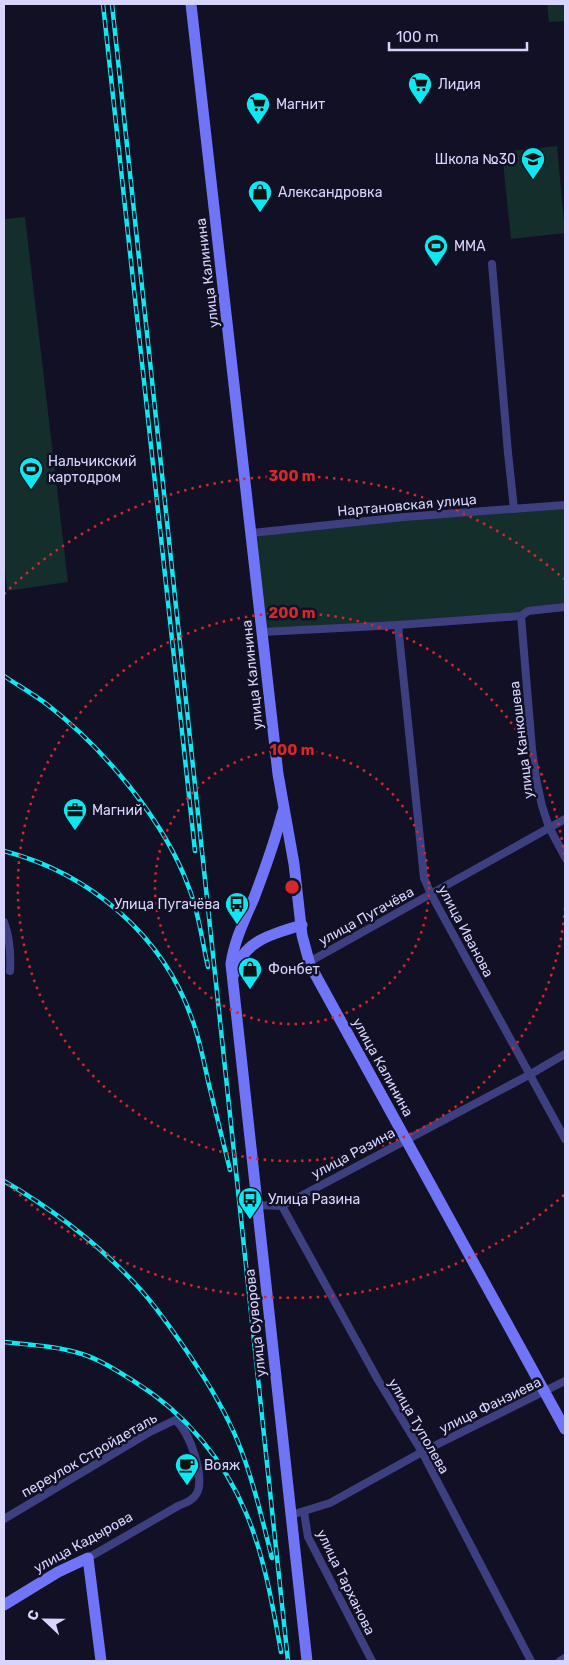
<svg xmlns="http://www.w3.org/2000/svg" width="569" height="1665" viewBox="0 0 569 1665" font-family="Rubik,sans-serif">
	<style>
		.green { fill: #132e2b }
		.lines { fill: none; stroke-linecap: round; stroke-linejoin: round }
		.street { stroke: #3d3f81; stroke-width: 8 }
		.secondary { stroke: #7075f8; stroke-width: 11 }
		.rail-casing { stroke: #0ce9f2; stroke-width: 4.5 }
		.rail { stroke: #121024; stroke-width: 2.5; stroke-dasharray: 8; stroke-linecap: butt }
		.ring { fill: none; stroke: #d62828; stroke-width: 2.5; stroke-dasharray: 2.5 5 }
		.labels { text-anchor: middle; stroke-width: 5; stroke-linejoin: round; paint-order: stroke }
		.poi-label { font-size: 14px; fill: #d7d5fd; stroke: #121024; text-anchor: start }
		.street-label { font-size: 14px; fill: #d7d5fd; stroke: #121024 }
		.centre { fill: #d62828; stroke: #121024; stroke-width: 2.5 }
		.ring-label { font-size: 15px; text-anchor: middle; font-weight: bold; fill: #d62828; stroke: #121024; stroke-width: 5; stroke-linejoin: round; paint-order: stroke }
	</style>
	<rect width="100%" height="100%" fill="#121024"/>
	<!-- green -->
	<g class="green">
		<path d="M547,4H565V21L549,22Z"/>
		<path d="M557,146L565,233L511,239L502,152Z"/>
		<path d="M25,217L68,582L7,591L4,552V219Z"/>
		<path d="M565,505V607L521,616L262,632L251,533Z"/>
	</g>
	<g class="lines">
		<!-- street -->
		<g class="street">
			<path d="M492,264L508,453L514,509"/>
			<path d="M251,533L404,517L565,505"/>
			<path d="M521,616L532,749L536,778L542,806L549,827L565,857"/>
			<path d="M398,625L424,878L431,894L565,1139"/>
			<path d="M262,632L398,625L521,616L528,611L565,607"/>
			<path d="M4,922C10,938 11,954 10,971"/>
			<path d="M309,962L565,819"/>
			<path d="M257,1205L282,1206L529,1075L565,1054"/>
			<path d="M282,1206L378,1380L422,1452L531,1661"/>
			<path d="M304,1512L308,1537L372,1661"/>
			<path d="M291,1515L330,1503L422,1452L565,1381"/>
			<path d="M4,1519L148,1433L175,1420C190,1431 205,1477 197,1493C193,1501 185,1503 178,1506L88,1558"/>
			<path d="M560,1661L565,1658"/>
		</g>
		<!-- secondary -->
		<g class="secondary">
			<path d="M191,4L278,774L294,864L302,935L310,965L565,1429"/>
			<path d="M283,811C275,841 265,869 254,898C245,919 234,941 231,964L307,1661"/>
			<path d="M234,974C243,940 273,934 302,925"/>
			<path d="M4,1605L58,1572L88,1558L101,1661"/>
		</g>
		<!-- rail casing -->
		<g class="rail-casing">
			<g id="rail">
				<path d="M103,4L195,851"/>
				<path d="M112,4L288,1661"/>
				<path d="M4,676C19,686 35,695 49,706C104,749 165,821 189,888C199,913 202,941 208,967L207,961"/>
				<path d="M4,851C89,873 163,935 192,1019C200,1040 204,1063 209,1085C216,1114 223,1142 230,1170"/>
				<path d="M4,1181C54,1210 101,1246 140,1289C157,1308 173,1331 188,1353C207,1381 225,1410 238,1442C253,1479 262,1519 272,1558L271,1556"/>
				<path d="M4,1342C30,1345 57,1346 82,1354C101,1360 119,1372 135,1382C185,1413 224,1460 246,1513C264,1555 273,1607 281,1652"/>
			</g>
		</g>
		<!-- rail -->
		<use href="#rail" class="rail"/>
	</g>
	<!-- distance rings -->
	<g class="ring">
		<circle cx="292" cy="887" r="137"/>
		<path d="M565 908A274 274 0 1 1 565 866"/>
		<path d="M564 1195A411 411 0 0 1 4 1180M4 594A411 411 0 0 1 564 579"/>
	</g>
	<!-- icons -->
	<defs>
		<g id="supermarket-pin" transform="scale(1.25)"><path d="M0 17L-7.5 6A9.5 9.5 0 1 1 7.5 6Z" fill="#0ce9f2" stroke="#121024"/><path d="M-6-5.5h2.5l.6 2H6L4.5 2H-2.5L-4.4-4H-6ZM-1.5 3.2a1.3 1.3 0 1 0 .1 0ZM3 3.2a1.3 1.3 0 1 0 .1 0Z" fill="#111"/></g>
		<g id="school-pin" transform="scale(1.25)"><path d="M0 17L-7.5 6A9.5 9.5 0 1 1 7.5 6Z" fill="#0ce9f2" stroke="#121024"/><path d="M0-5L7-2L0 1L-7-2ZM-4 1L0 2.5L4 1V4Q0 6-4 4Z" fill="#111"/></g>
		<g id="shop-pin" transform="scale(1.25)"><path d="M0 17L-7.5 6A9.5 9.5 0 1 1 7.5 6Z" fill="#0ce9f2" stroke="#121024"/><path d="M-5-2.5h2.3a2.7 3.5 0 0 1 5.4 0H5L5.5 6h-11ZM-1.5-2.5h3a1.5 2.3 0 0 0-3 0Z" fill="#111"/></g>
		<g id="stadium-pin" transform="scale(1.25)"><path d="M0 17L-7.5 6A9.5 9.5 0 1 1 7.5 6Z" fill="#0ce9f2" stroke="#121024"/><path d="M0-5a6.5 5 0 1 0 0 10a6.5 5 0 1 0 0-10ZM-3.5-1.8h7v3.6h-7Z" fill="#111"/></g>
		<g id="office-pin" transform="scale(1.25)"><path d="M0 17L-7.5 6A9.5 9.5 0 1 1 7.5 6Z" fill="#0ce9f2" stroke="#121024"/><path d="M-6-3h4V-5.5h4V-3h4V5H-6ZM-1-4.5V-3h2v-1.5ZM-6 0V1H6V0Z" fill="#111"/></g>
		<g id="bus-pin" transform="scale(1.25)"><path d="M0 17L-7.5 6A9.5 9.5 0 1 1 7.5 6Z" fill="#0ce9f2" stroke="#121024"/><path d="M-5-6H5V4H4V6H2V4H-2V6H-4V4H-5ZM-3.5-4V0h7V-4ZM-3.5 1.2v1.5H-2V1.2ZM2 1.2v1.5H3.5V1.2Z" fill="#111"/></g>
		<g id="cafe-pin" transform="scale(1.25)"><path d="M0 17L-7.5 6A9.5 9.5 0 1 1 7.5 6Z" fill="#0ce9f2" stroke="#121024"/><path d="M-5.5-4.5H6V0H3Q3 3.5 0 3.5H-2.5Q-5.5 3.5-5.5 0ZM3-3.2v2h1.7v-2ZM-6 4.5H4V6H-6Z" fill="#111"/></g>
	</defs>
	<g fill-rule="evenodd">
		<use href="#supermarket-pin" x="420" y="84"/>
		<use href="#supermarket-pin" x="258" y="104"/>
		<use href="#school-pin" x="533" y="159"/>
		<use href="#shop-pin" x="260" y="192"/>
		<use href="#stadium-pin" x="436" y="246"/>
		<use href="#stadium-pin" x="31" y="469"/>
		<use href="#office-pin" x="75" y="810"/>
		<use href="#bus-pin" x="237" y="904"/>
		<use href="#shop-pin" x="250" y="969"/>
		<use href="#bus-pin" x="250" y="1199"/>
		<use href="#cafe-pin" x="187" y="1465"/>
	</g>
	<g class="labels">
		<!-- poi labels -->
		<g class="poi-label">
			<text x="438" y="89">Лидия</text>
			<text x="276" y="109">Магнит</text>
			<text x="516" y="164" text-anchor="end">Школа №30</text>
			<text x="278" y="197">Александровка</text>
			<text x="454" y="251">MMA</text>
			<text x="48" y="466">Нальчикский<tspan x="48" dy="16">картодром</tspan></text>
			<text x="92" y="815">Магний</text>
			<text x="220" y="909" text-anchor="end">Улица Пугачёва</text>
			<text x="268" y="974">Фонбет</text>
			<text x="268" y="1204">Улица Разина</text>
			<text x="204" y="1470">Вояж</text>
		</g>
		<!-- street labels -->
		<g class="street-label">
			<text transform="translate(207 273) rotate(-97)" y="5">улица Калинина</text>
			<text transform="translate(407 505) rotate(-5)" y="5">Нартановская улица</text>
			<text transform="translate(252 675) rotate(-96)" y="5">улица Калинина</text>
			<text transform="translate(521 740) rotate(-97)" y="5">улица Канкошева</text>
			<text transform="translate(366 916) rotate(-29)" y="5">улица Пугачёва</text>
			<text transform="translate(466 931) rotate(62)" y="5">улица Иванова</text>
			<text transform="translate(383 1067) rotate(61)" y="5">улица Калинина</text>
			<text transform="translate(353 1153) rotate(-28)" y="5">улица Разина</text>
			<text transform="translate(255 1323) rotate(-96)" y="5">улица Суворова</text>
			<text transform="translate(490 1405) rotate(-26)" y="5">улица Фанзиева</text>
			<text transform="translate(419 1426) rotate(60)" y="5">улица Туполева</text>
			<text transform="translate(89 1455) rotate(-30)" y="5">переулок Стройдеталь</text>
			<text transform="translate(83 1542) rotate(-29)" y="5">улица Кадырова</text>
			<text transform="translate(346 1582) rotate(64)" y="5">улица Тарханова</text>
		</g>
	</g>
	<circle cx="292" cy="887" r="8" class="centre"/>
	<g class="ring-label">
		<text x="292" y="481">300 m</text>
		<text x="292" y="618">200 m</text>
		<text x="292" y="755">100 m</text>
	</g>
	<!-- border -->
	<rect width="569" height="1665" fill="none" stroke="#d7d5fd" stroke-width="10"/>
	<!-- north arrow -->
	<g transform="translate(45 1620) rotate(292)" stroke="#121024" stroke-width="4" paint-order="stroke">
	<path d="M0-4L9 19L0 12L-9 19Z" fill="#d7d5fd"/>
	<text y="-8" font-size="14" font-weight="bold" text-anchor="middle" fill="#d7d5fd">С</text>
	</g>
	<!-- scale -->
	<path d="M389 42v8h138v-8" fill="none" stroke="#d7d5fd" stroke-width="2.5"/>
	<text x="396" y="42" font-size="15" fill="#d7d5fd" stroke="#121024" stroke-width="4" paint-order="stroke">100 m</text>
</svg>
